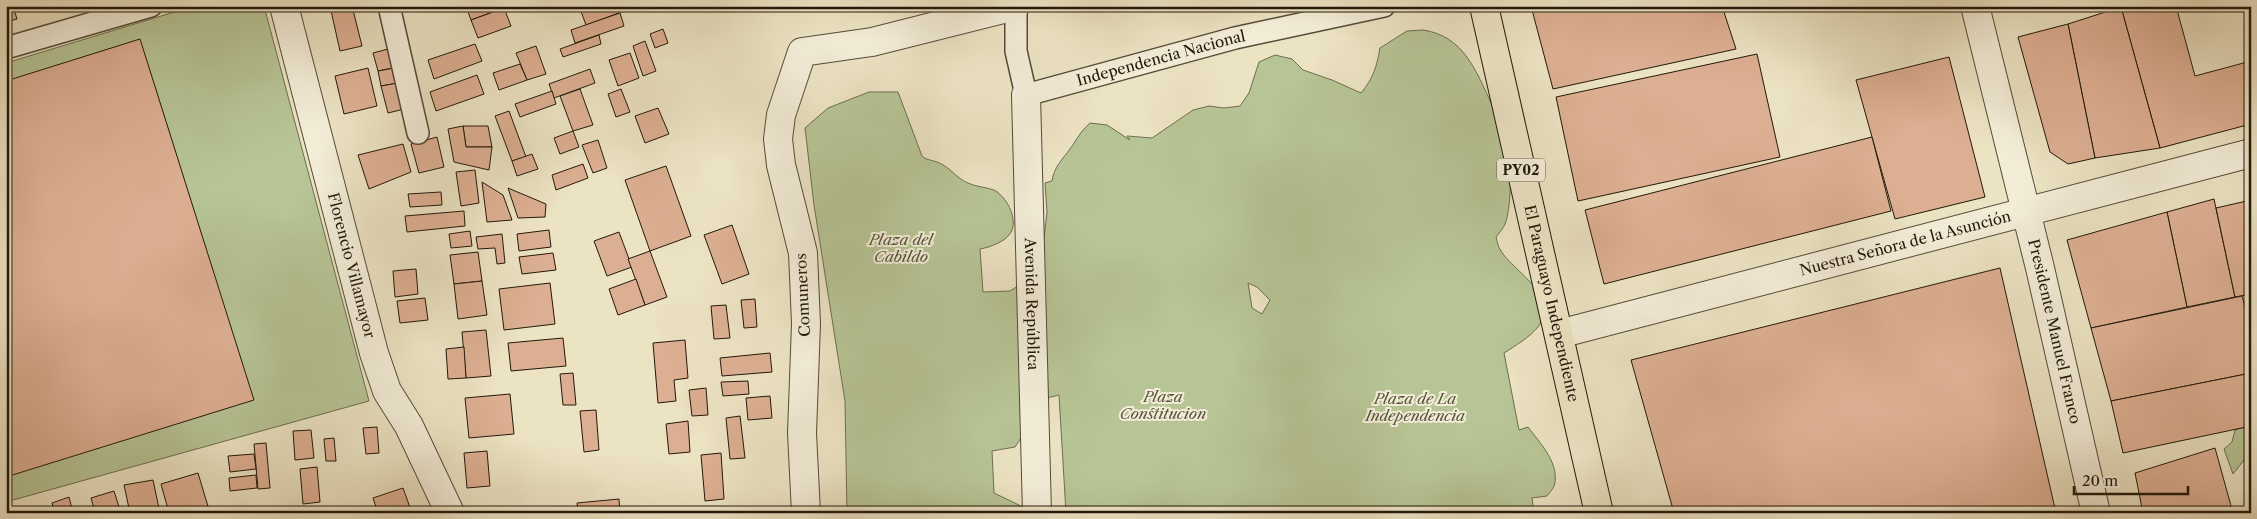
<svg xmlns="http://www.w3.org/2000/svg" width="2257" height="519" viewBox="0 0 2257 519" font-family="'Libre Caslon Text',serif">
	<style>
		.green { fill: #b7c495; stroke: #6c6e50; fill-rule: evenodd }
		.building { fill: #ddaf92; stroke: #22180b }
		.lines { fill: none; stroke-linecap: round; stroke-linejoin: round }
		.service-casing { stroke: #544b39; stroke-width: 24 }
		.minor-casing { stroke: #544b39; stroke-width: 30 }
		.trunk-casing { stroke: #22180b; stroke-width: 30 }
		.service { stroke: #f3edd8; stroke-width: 21 }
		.minor { stroke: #f3edd8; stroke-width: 28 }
		.trunk { stroke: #ece3c3; stroke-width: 28 }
		.labels { text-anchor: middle; stroke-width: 4; stroke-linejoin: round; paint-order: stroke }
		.shield { fill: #f3edd8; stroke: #615848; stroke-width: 1 }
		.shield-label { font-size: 14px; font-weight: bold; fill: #22180b }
		.street-label { font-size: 15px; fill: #22180b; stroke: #f3edd8 }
		.park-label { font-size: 15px; font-style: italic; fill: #56543b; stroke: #f3edd8 }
	</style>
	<rect width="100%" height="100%" fill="#ece3c3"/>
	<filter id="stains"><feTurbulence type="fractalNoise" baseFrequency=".004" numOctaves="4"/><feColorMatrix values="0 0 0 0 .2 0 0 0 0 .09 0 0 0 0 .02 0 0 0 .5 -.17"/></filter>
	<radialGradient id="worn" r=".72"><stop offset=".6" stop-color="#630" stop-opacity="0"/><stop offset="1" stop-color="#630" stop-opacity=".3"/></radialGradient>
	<!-- green -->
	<g class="green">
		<path d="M194,6H264L369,401L6,502V63Z"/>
		<path d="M1423,30C1464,36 1476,71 1492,105C1499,119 1507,133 1509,148C1512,164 1511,210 1505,224C1503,229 1499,233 1496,237C1497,241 1498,247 1501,251C1515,273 1561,296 1538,327C1530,337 1515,346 1504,353L1519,430L1528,427C1539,442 1558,461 1555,482C1555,487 1550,492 1547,496L1532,498L1534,513H1066L1059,395L1047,398L1015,447L992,451L994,493L1023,507L1049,513H847L845,401L814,205L805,128L828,108L869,92H898L922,156C927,161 936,160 943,165C952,170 958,179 968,183C976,187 986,187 994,190C1006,196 1017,217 1012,230C1008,241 991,247 980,249L983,292L1010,291L1023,283L1042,256L1047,212L1045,183L1052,181C1054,167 1062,160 1070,149C1078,138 1079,133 1090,123L1107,125L1130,140L1127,136L1152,138L1193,110L1209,106L1224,108L1240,106L1249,93L1259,62L1275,55L1292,59L1303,70L1332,80L1361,93C1373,79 1377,66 1380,48L1407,31ZM1248,283L1257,287L1270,300L1262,314L1252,308Z"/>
		<path d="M2251,425V460H2244L2233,474L2224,449L2232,442L2235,430Z"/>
	</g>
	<!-- building -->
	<g class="building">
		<path d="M6,6H13L17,19L6,22Z"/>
		<path d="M330,6H352L362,46L340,51Z"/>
		<path d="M466,6H496L498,10L471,20Z"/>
		<path d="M579,6H638L586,25Z"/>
		<path d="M1531,6H1722L1736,49L1553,89Z"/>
		<path d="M2176,6L2195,76L2251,61V124L2160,148L2121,7Z"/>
		<path d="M2121,7L2160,148L2095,158L2068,24Z"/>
		<path d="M504,8L511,26L478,38L471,20Z"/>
		<path d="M620,13L624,26L575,43L571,30Z"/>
		<path d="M2068,24L2095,158L2068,164L2050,152L2018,37Z"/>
		<path d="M663,29L668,43L655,48L650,34Z"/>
		<path d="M599,35L601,44L563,57L560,49Z"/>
		<path d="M140,39L254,400L6,477V81Z"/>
		<path d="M645,41L656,71L643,76L633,46Z"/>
		<path d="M475,44L482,61L434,79L428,60Z"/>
		<path d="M536,46L546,74L527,80L516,53Z"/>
		<path d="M388,49L393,68L378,71L373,53Z"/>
		<path d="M630,53L639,78L618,86L609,60Z"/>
		<path d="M1757,54L1780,157L1578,201L1556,97Z"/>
		<path d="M1949,57L1985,197L1895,219L1856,80Z"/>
		<path d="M520,64L527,80L499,90L493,73Z"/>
		<path d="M368,68L377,106L344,114L335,76Z"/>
		<path d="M394,68L398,83L381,86L378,71Z"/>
		<path d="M590,69L595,83L554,98L549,84Z"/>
		<path d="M477,75L484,94L436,111L430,92Z"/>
		<path d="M398,83L404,109L388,113L381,86Z"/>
		<path d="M580,89L593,125L573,131L560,96Z"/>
		<path d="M621,89L630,112L616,117L608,94Z"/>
		<path d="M552,91L556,104L520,117L515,104Z"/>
		<path d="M658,108L669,134L645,143L635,116Z"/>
		<path d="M509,111L526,157L512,161L495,116Z"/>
		<path d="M463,126H488L492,147H466Z"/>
		<path d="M463,126L466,147H492L489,170L454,162L448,129Z"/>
		<path d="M573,131L579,147L560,154L554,138Z"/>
		<path d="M437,137L444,167L419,173L411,144Z"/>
		<path d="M1872,137L1891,211L1604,284L1585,210Z"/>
		<path d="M598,140L607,168L593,173L582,145Z"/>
		<path d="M403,144L411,172L369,189L358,155Z"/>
		<path d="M532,154L538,169L517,176L512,161Z"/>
		<path d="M583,164L588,178L556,190L552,175Z"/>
		<path d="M666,166L691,236L650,251L625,180Z"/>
		<path d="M475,170L479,203L461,206L456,172Z"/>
		<path d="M482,182L503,195L512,220L487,222Z"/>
		<path d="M508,188L546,204L545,217L518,218Z"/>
		<path d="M441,192L442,205L410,207L408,194Z"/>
		<path d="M2214,199L2235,297L2187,307L2167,212Z"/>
		<path d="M2251,200V294L2235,297L2216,208Z"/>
		<path d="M464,211L465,226L407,232L405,216Z"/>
		<path d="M2167,212L2187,307L2091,328L2067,240Z"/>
		<path d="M732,225L749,274L722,284L704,235Z"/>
		<path d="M549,230L551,247L519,251L517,234Z"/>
		<path d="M470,231L472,246L451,248L449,234Z"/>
		<path d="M619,232L632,267L607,276L594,241Z"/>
		<path d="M502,234L505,263L497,264L495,248L478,249L476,237Z"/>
		<path d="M650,251L667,297L645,305L628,259Z"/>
		<path d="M478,252L482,281L454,284L450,255Z"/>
		<path d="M553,253L556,270L522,274L519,257Z"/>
		<path d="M2000,268L2056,513H1674L1631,360Z"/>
		<path d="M416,269L418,294L395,297L393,271Z"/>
		<path d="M636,279L645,305L618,315L609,289Z"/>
		<path d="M482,281L487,315L458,319L454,284Z"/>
		<path d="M550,283L555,324L504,330L499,289Z"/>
		<path d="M2242,296L2251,328V373L2111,401L2091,328Z"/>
		<path d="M425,298L428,320L400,323L397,301Z"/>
		<path d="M755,299L757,327L744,328L741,300Z"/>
		<path d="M726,305L730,338L714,339L711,306Z"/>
		<path d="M486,330L491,376L466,378L462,332Z"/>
		<path d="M563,338L566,366L511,371L508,343Z"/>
		<path d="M685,340L688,378L674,380L676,401L658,403L653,343Z"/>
		<path d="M464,347L466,378L448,379L446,349Z"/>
		<path d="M770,353L772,372L722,376L720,358Z"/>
		<path d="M573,373L576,405H563L560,374Z"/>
		<path d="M2251,373V426L2123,453L2111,401Z"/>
		<path d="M748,381L749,394L723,396L721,382Z"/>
		<path d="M706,388L708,415L692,416L689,390Z"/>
		<path d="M510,394L514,434L469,438L465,398Z"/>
		<path d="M770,396L772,418L748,420L746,398Z"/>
		<path d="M596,410L599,450L584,452L580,411Z"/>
		<path d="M740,416L745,458L730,459L726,418Z"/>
		<path d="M688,421L690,452L669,454L666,424Z"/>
		<path d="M377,427L379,453L366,454L363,428Z"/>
		<path d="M311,430L314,458L295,460L293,431Z"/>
		<path d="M334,438L336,461H326L324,439Z"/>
		<path d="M266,443L270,488L258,489L254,444Z"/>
		<path d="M2215,448L2233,513H2143L2135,473Z"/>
		<path d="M487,451L490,486L467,488L464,453Z"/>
		<path d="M721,453L724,499L705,501L701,455Z"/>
		<path d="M254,454L256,469L230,472L228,456Z"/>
		<path d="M317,467L320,502L303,504L300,469Z"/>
		<path d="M198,473L210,513H169L161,484Z"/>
		<path d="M256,475L257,488L230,491L229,478Z"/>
		<path d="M153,480L160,513H130L124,485Z"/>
		<path d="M403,488L412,513H378L373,498Z"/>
		<path d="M114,491L121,513H95L91,498Z"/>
		<path d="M69,497L73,513H55L52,503Z"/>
		<path d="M619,499L620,513H578L577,503Z"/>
	</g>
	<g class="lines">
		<!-- service casing -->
		<g class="service-casing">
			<g id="service">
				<path d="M389,6L418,133"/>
				<path id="s1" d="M1016,6V51L1026,95L1235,38L1384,6"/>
				<path d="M6,48L151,6"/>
			</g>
		</g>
		<!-- minor casing -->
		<g class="minor-casing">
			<g id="minor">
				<path id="s2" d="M284,6L374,353L387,391L409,426L450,513"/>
				<path id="s3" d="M1975,6L2040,268L2096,513"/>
				<path id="s4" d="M1026,95L1037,513"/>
				<path id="s5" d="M1559,334L2251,153"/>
				<path d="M806,513L802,433L806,324L803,253L781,165L778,139L781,115L802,52L872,42L1015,6"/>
			</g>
		</g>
		<!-- trunk casing -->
		<g class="trunk-casing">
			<g id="trunk">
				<path id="s6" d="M1484,6L1599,513"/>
			</g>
		</g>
		<!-- service -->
		<use href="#service" class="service"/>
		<!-- minor -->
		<use href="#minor" class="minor"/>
		<!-- trunk -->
		<use href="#trunk" class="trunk"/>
	</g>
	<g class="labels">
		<!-- shield labels -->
		<rect class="shield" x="1497" y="158.5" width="48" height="23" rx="4"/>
		<g class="shield-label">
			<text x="1521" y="175">PY02</text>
		</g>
		<!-- street labels -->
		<g class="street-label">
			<text dy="5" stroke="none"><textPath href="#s1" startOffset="230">Independencia Nacional</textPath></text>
			<text dy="5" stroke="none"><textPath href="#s5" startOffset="358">Nuestra Señora de la Asunción</textPath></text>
			<text dy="5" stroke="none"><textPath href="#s2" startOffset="268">Florencio Villamayor</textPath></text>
			<text transform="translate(803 295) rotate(-93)" y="5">Comuneros</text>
			<text dy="5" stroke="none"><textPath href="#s6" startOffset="305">El Paraguayo Independiente</textPath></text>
			<text dy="5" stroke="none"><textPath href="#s4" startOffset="209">Avenida República</textPath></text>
			<text dy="5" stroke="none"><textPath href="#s3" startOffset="335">Presidente Manuel Franco</textPath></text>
		</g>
		<!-- park labels -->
		<g class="park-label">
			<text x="901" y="245">Plaza del<tspan x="901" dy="17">Cabildo</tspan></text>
			<text x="1163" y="402">Plaza<tspan x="1163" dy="17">Constitucion</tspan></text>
			<text x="1415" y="404">Plaza de La<tspan x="1415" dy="17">Independencia</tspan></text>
		</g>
	</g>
	<!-- margin -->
	<rect width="2257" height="519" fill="none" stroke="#ece3c3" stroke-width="25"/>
	<rect x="8" y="8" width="2242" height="504" fill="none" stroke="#22180b" stroke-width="2.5"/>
	<rect x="12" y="12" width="2232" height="494" fill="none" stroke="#22180b"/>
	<!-- scale -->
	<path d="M2074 486v8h114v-8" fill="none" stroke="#22180b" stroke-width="2.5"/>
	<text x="2082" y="486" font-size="15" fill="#22180b" stroke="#f3edd8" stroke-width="4" paint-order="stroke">20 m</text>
	<rect width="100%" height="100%" filter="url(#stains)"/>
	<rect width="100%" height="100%" fill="url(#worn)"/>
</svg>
